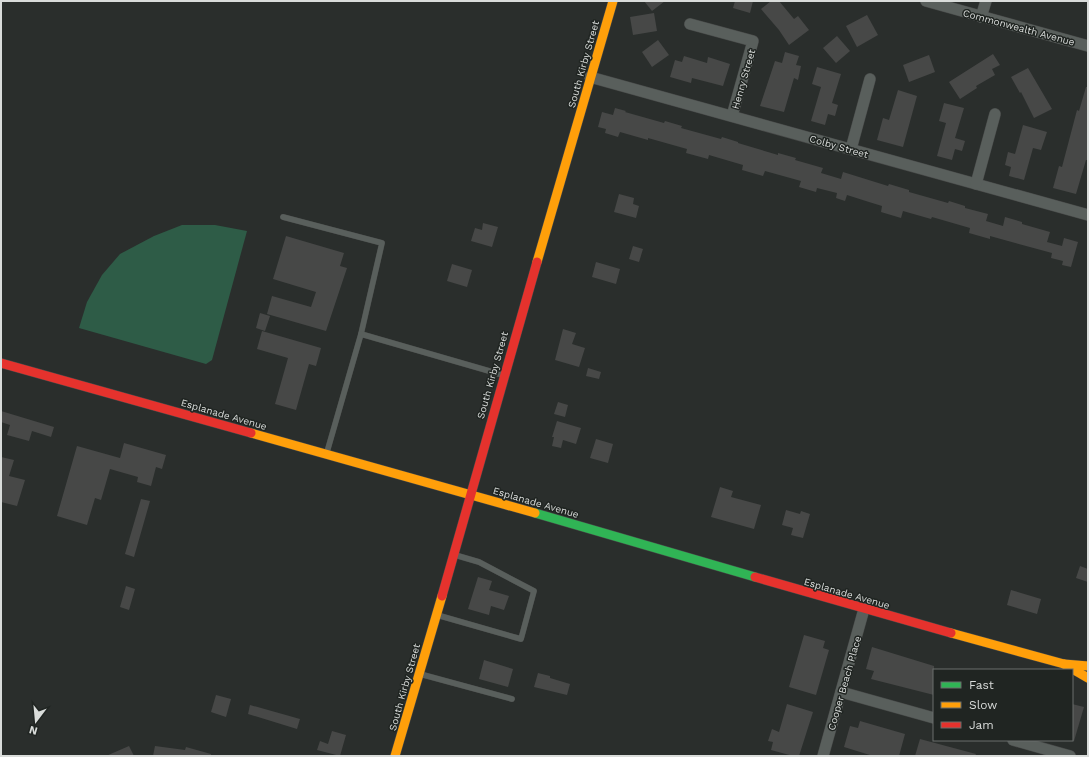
<svg xmlns="http://www.w3.org/2000/svg" width="1089" height="757" viewBox="0 0 1089 757" font-family="'Work Sans',sans-serif">
	<style>
		.green { fill: #2e5c47 }
		.building { fill: #474847 }
		.lines { fill: none; stroke-linecap: round; stroke-linejoin: round }
		.lane-casing { stroke: #474948; stroke-width: 6 }
		.street-casing { stroke: #474948; stroke-width: 12 }
		.fast-casing { stroke: #474948; stroke-width: 10 }
		.slow-casing { stroke: #474948; stroke-width: 10 }
		.jam-casing { stroke: #474948; stroke-width: 10 }
		.lane { stroke: #595f5c; stroke-width: 5.5 }
		.street { stroke: #595f5c; stroke-width: 11 }
		.fast { stroke: #30b455; stroke-width: 9 }
		.slow { stroke: #ff9f0a; stroke-width: 9 }
		.jam { stroke: #e5322d; stroke-width: 9 }
		.labels { text-anchor: middle; stroke-width: 3; stroke-linejoin: round; paint-order: stroke }
		.street-label { font-size: 10px; fill: #d9dcda; stroke: #202522 }
	</style>
	<rect width="100%" height="100%" fill="#2a2e2c"/>
	<!-- green -->
	<path class="green" d="M182,225H215L247,231L212,360L206,364L79,328L87,302L102,275L120,254L154,236Z"/>
	<!-- building -->
	<g class="building">
		<path d="M644,1H665L652,11Z"/>
		<path d="M735,1H753L750,13L733,8Z"/>
		<path d="M771,1H779L794,19L798,16L809,30L789,45L779,30L761,9Z"/>
		<path d="M654,13L657,31L633,35L630,17Z"/>
		<path d="M867,15L878,35L857,47L846,26Z"/>
		<path d="M837,36L850,51L836,63L823,48Z"/>
		<path d="M658,40L669,55L652,67L642,52Z"/>
		<path d="M785,52L799,56L796,65L801,66L798,80L794,78L784,112L760,106L775,61L782,63Z"/>
		<path d="M993,54L1000,65L992,69L995,75L976,86L977,88L960,99L949,82Z"/>
		<path d="M929,55L935,72L909,82L903,65Z"/>
		<path d="M684,56L707,63L708,57L730,64L723,86L692,78L691,83L670,77L675,60L682,62Z"/>
		<path d="M817,67L841,74L832,103L838,105L835,116L828,114L825,125L811,121L821,87L812,84Z"/>
		<path d="M1028,68L1052,109L1034,118L1021,92L1020,93L1011,77Z"/>
		<path d="M1086,87H1088V160H1086L1076,194L1053,188L1059,166L1062,167L1077,110L1079,111Z"/>
		<path d="M898,90L917,96L903,147L877,140L883,118L889,120Z"/>
		<path d="M944,103L964,108L955,138L965,141L962,151L955,149L952,160L937,156L946,123L939,121Z"/>
		<path d="M615,108L626,111L625,112L664,123L665,121L682,126L681,128L721,139L722,137L738,142V143L778,155V153L796,158L795,160L823,168L821,173L841,179L843,172L888,186L889,184L909,190V192L948,203L949,201L965,206V208L988,214L986,221L1003,226L1005,217L1022,222V224L1050,232L1047,242L1062,246L1064,238L1078,242L1071,267L1062,265L1063,261L1051,258L1052,253L990,236V239L969,233L970,228L932,217L931,219L903,211L901,218L881,212L882,206L869,202L847,195L845,201L836,198L837,193L817,188L816,192L799,187L801,181L765,171L763,176L742,170L743,165L709,155L708,159L686,153L687,149L648,138V140L620,132L618,137L605,133L606,129L598,127L602,112L613,115Z"/>
		<path d="M1023,125L1047,132L1041,150L1033,148L1024,180L1009,176L1011,167L1005,165L1008,152L1015,154Z"/>
		<path d="M619,194L634,198L633,204L639,206L636,218L614,212Z"/>
		<path d="M483,223L498,227L492,247L471,241L475,228L482,230Z"/>
		<path d="M286,236L344,253L340,266L347,268L326,331L267,314L272,296L311,307L316,292L273,279Z"/>
		<path d="M633,246L643,249L639,262L629,259Z"/>
		<path d="M596,262L620,269L616,284L592,277Z"/>
		<path d="M452,264L472,270L467,287L447,281Z"/>
		<path d="M260,313L270,316L265,331L256,328Z"/>
		<path d="M563,329L576,333L572,344L585,348L579,367L555,360Z"/>
		<path d="M262,331L321,348L316,366L309,364L296,410L275,404L288,358L257,349Z"/>
		<path d="M588,368L601,372L599,379L586,376Z"/>
		<path d="M558,402L568,405L565,417L554,414Z"/>
		<path d="M1,411L54,427L51,437L32,431L29,441L7,435L10,425L1,422Z"/>
		<path d="M557,421L581,428L576,444L563,440L561,448L552,446L554,437H552Z"/>
		<path d="M596,439L613,444L608,463L590,458Z"/>
		<path d="M124,443L166,455L162,469L156,467L151,486L137,482L138,477L110,469L101,500L95,498L87,525L57,516L77,446L120,458Z"/>
		<path d="M1,457L14,460L9,476L25,480L17,506L1,502Z"/>
		<path d="M720,487L733,491L731,497L761,505L754,529L711,517Z"/>
		<path d="M141,499L150,501L134,557L125,554Z"/>
		<path d="M786,510L800,514L801,511L810,514L803,538L791,535L793,528L782,525Z"/>
		<path d="M1080,566L1088,569V582L1076,578Z"/>
		<path d="M478,577L492,581L489,590L509,596L504,610L491,606L489,615L468,609Z"/>
		<path d="M126,586L135,589L129,610L120,607Z"/>
		<path d="M1011,590L1041,599L1037,614L1007,605Z"/>
		<path d="M804,635L825,641L823,648L829,650L816,695L789,687Z"/>
		<path d="M872,647L934,666V695L871,679L874,671L866,669Z"/>
		<path d="M484,660L513,669L508,687L479,679Z"/>
		<path d="M538,673L550,676V678L570,684L567,695L534,687Z"/>
		<path d="M216,695L231,699L226,717L211,712Z"/>
		<path d="M787,704L813,712L799,756H793L771,750L773,742L768,741L772,729L779,732Z"/>
		<path d="M1072,704L1084,707L1074,741H1072Z"/>
		<path d="M250,705L300,719L297,729L248,714Z"/>
		<path d="M860,721L905,734L899,756H873L844,747L850,726L858,728Z"/>
		<path d="M332,731L346,735L340,756L317,750L320,741L328,744Z"/>
		<path d="M920,739L976,754L975,756H915Z"/>
		<path d="M129,746L134,756H106Z"/>
		<path d="M155,746L185,750L186,747L211,754V756H153Z"/>
	</g>
	<g class="lines">
		<!-- lane casing -->
		<g class="lane-casing">
			<g id="lane">
				<path d="M283,217L382,243L361,334"/>
				<path d="M327,452L361,334L503,375"/>
				<path d="M437,615L521,639L534,591L479,562L455,555"/>
				<path d="M420,674L512,699"/>
			</g>
		</g>
		<!-- street casing -->
		<g class="street-casing">
			<g id="street">
				<path d="M926,1L1088,46"/>
				<path d="M981,17L986,1"/>
				<path d="M690,24L753,41L732,116"/>
				<path d="M590,77L1088,215"/>
				<path d="M851,149L870,79"/>
				<path d="M976,184L995,114"/>
				<path d="M841,692L934,718"/>
				<path d="M1013,740L1070,756"/>
				<path d="M823,756L864,609"/>
			</g>
		</g>
		<!-- fast casing -->
		<g class="fast-casing">
			<path id="fast" d="M535,513L755,577"/>
		</g>
		<!-- slow casing -->
		<g class="slow-casing">
			<g id="slow">
				<path d="M537,262L613,1"/>
				<path d="M251,433L535,513"/>
				<path d="M951,633L1064,664L1088,666"/>
				<path d="M1064,664L1088,678"/>
				<path d="M395,756L442,596"/>
			</g>
		</g>
		<!-- jam casing -->
		<g class="jam-casing">
			<g id="jam">
				<path d="M1,363L251,433"/>
				<path d="M755,577L951,633"/>
				<path d="M442,596L537,262"/>
			</g>
		</g>
		<!-- lane -->
		<use href="#lane" class="lane"/>
		<!-- street -->
		<use href="#street" class="street"/>
		<!-- fast -->
		<use href="#fast" class="fast"/>
		<!-- slow -->
		<use href="#slow" class="slow"/>
		<!-- jam -->
		<use href="#jam" class="jam"/>
	</g>
	<g class="labels">
		<!-- street labels -->
		<g class="street-label">
			<text transform="translate(1019 27) rotate(15)" y="4">Commonwealth Avenue</text>
			<text transform="translate(583 64) rotate(-74)" y="4">South Kirby Street</text>
			<text transform="translate(743 79) rotate(-74)" y="4">Henry Street</text>
			<text transform="translate(839 146) rotate(16)" y="4">Colby Street</text>
			<text transform="translate(492 375) rotate(-74)" y="4">South Kirby Street</text>
			<text transform="translate(224 414) rotate(16)" y="4">Esplanade Avenue</text>
			<text transform="translate(536 502) rotate(16)" y="4">Esplanade Avenue</text>
			<text transform="translate(847 593) rotate(16)" y="4">Esplanade Avenue</text>
			<text transform="translate(844 683) rotate(-74)" y="4">Cooper Beach Place</text>
			<text transform="translate(404 687) rotate(-74)" y="4">South Kirby Street</text>
		</g>
	</g>
	<!-- border -->
	<rect width="1089" height="757" fill="none" stroke="#d9dcda" stroke-width="4"/>
	<!-- legend -->
	<rect x="933" y="669" width="140" height="72" fill="#202522" stroke="#6a6e6c"/>
	<rect x="941" y="682" width="20" height="6" fill="#30b455" stroke="#6a6e6c"/>
	<text x="969" y="689" font-size="12" fill="#d9dcda">Fast</text>
	<rect x="941" y="702" width="20" height="6" fill="#ff9f0a" stroke="#6a6e6c"/>
	<text x="969" y="709" font-size="12" fill="#d9dcda">Slow</text>
	<rect x="941" y="722" width="20" height="6" fill="#e5322d" stroke="#6a6e6c"/>
	<text x="969" y="729" font-size="12" fill="#d9dcda">Jam</text>
	<!-- north arrow -->
	<g transform="translate(36 721) rotate(196)" stroke="#202522" stroke-width="3" paint-order="stroke">
	<path d="M0-3L7 15L0 10L-7 15Z" fill="#d9dcda"/>
	<text y="-6" font-size="11" font-weight="bold" text-anchor="middle" fill="#d9dcda">N</text>
	</g>
</svg>
